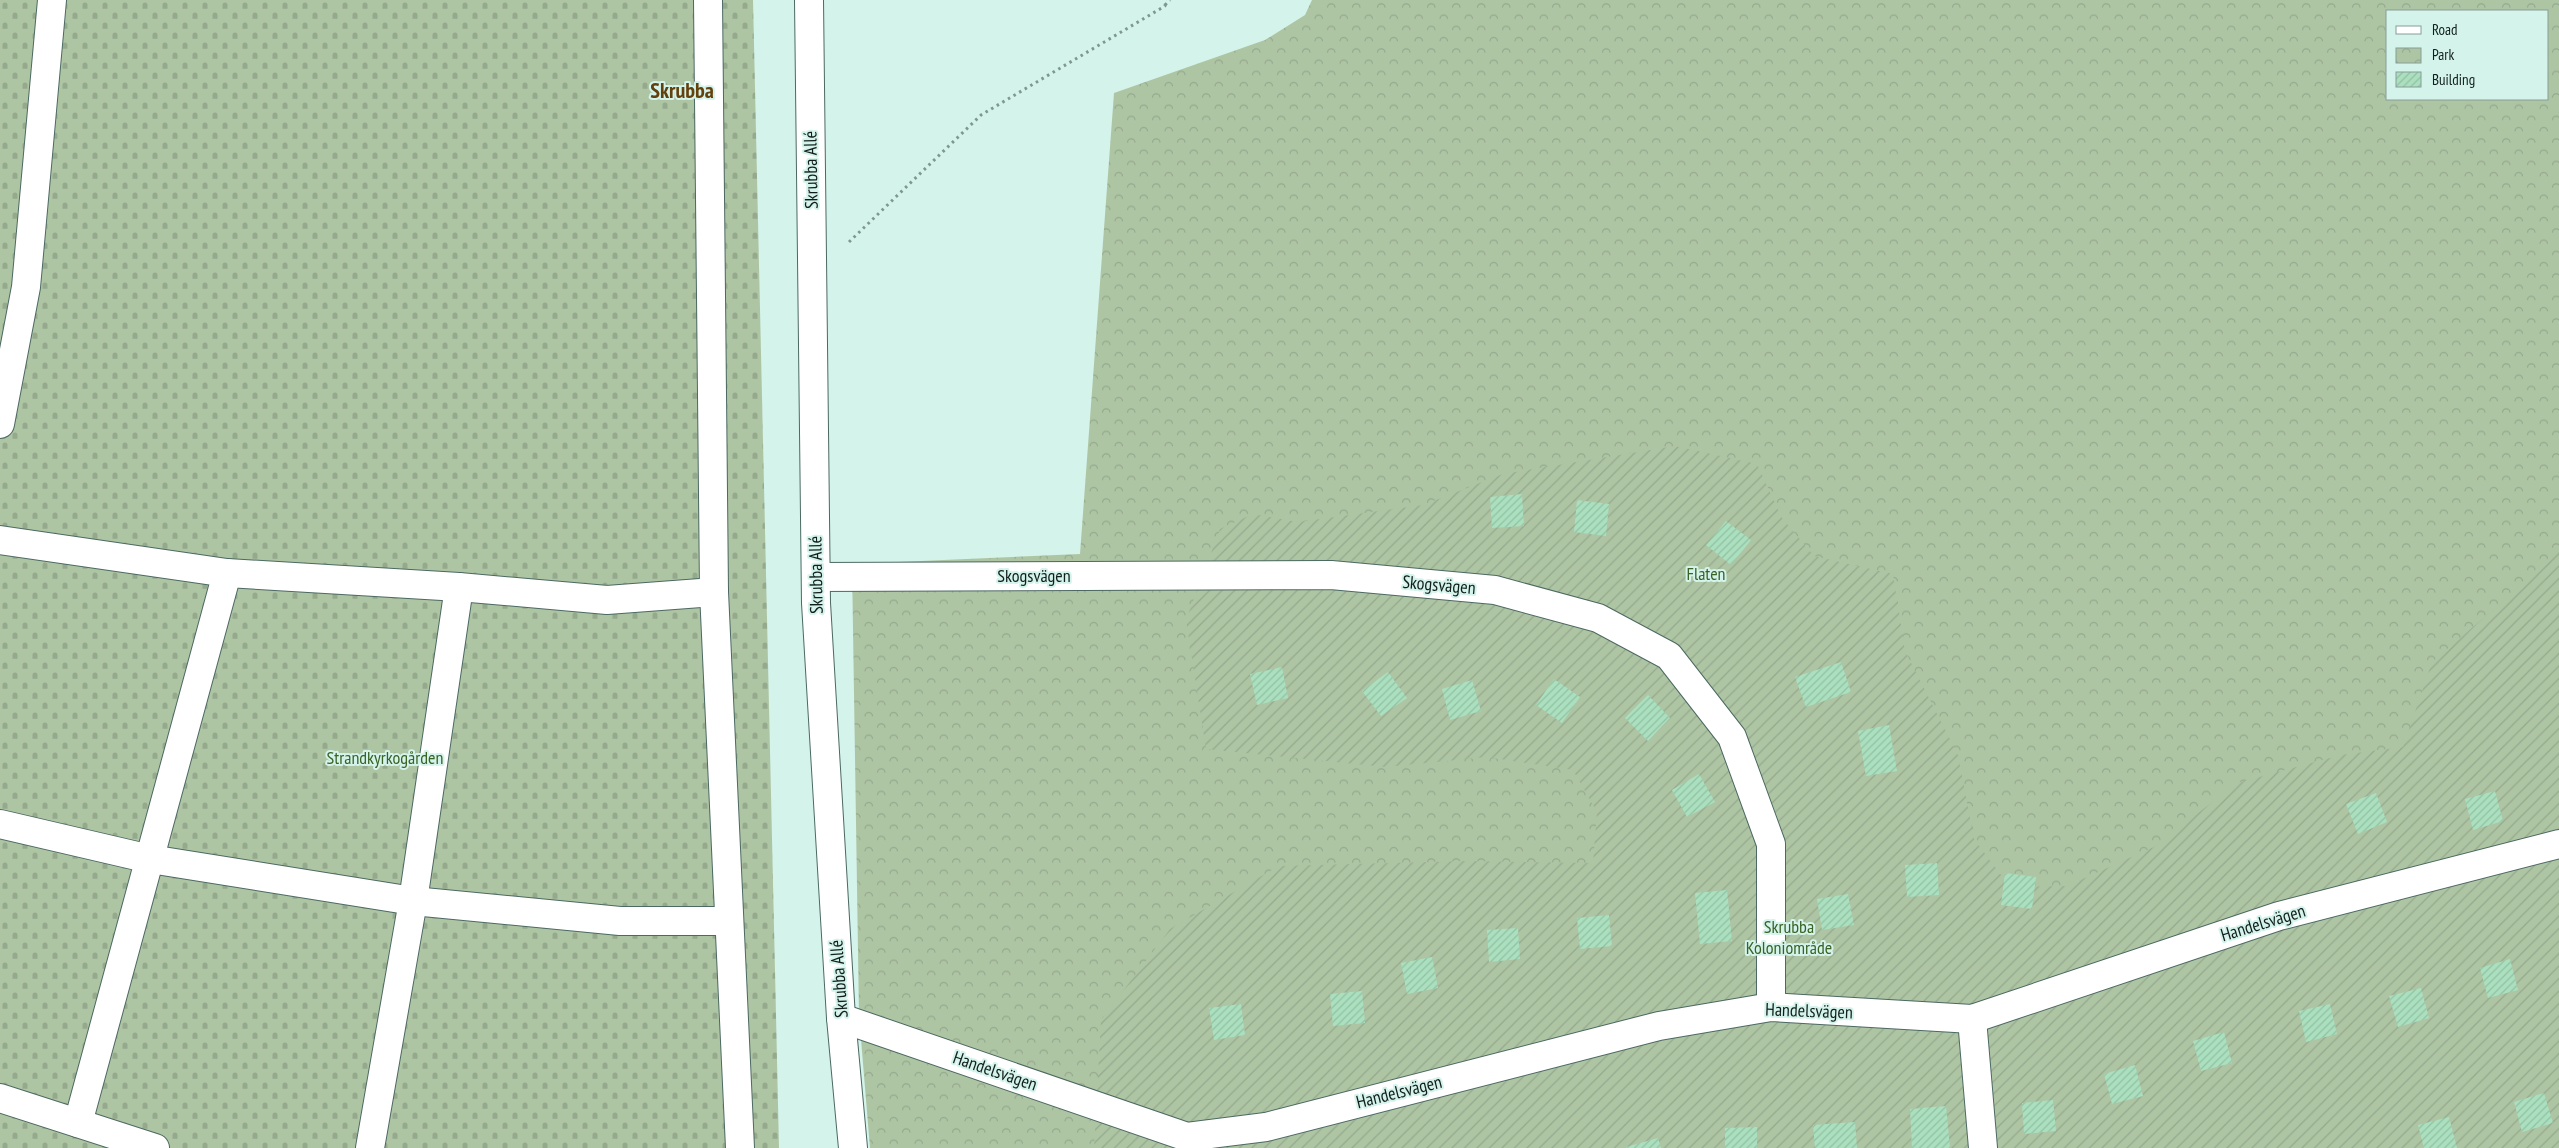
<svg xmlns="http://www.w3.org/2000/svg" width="2559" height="1148" viewBox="0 0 2559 1148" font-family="'PT Sans Narrow',sans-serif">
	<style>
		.cemetery { fill: url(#cemetery-stones) }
		.park { fill: url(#park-crowns); fill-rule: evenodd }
		.garden { fill: url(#garden-furrows) }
		.building { fill: url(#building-hatch) }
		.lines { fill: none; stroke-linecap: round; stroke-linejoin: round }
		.minor-casing { stroke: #4c6962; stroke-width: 30 }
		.path { stroke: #809791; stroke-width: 3; stroke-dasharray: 2.5 4; stroke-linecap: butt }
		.minor { stroke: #fff; stroke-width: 28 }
		.labels { text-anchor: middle; stroke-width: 4; stroke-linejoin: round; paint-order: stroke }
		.street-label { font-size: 18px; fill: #121e1b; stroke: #d3f3eb }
		.park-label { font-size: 18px; fill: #3a6224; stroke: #d3f3eb }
		.district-label { font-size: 22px; font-weight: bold; fill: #63410c; stroke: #d3f3eb }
	</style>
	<defs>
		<pattern id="cemetery-stones" width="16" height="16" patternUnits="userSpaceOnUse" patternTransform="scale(1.25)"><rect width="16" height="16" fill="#aec5a4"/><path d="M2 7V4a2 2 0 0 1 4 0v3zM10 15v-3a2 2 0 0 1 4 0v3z" fill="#95a98d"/></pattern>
		<pattern id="park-crowns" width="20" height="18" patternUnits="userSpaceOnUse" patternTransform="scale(1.25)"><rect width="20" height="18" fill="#aec5a4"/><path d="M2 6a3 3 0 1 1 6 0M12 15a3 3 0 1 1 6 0" fill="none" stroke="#95a98d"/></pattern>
		<pattern id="garden-furrows" width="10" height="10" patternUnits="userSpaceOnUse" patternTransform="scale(1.25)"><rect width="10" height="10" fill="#aec5a4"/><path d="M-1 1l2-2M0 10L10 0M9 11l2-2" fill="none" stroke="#95a98d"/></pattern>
		<pattern id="building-hatch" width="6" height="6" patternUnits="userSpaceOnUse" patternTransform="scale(1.25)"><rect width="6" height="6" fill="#abe0bf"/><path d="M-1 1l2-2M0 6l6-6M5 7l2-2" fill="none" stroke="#92c0a4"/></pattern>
	</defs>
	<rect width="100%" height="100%" fill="#d3f3eb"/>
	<!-- cemetery -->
	<path class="cemetery" d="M0,0H753L779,1148H0Z"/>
	<!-- park -->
	<path class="park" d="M1312,0H2559V1148H870L859,1015L852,564L1080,554L1114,93L1265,40L1305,15ZM2388,11H2548V99H2388Z"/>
	<!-- garden -->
	<path class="garden" d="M1675,446L1757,464L1782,518L1814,556L1893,574L1905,651L1958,755L1974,839L2010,887L2067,886L2154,847L2237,783L2341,755L2403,747L2432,662L2541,569L2559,548V1148H1094L1101,1020L1170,929L1279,866L1467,861L1593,863L1597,812L1573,770L1487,757L1385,767L1206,749L1186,620L1220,529L1253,514L1298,522L1423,505L1503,474Z"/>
	<!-- building -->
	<g class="building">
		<path d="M1522,494L1524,526L1492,528L1490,497Z"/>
		<path d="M1577,500L1609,504L1606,536L1574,532Z"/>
		<path d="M1726,521L1751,540L1731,565L1706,545Z"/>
		<path d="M1841,662L1851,692L1806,707L1795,677Z"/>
		<path d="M1282,667L1288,698L1257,705L1250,674Z"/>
		<path d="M1388,672L1407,698L1381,716L1362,691Z"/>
		<path d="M1554,679L1580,697L1562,723L1536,705Z"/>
		<path d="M1472,680L1481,711L1450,720L1442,689Z"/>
		<path d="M1648,695L1670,718L1648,741L1625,718Z"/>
		<path d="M1889,725L1897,771L1866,776L1858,731Z"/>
		<path d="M1699,774L1715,802L1687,817L1672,790Z"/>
		<path d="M2495,791L2503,821L2473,830L2465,799Z"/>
		<path d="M2376,793L2387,822L2358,834L2346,804Z"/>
		<path d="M1937,863L1939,895L1907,897L1905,865Z"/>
		<path d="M2005,873L2036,877L2032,909L2001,905Z"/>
		<path d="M1727,890L1732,941L1700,944L1695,893Z"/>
		<path d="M1848,894L1854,925L1822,930L1817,899Z"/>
		<path d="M1609,915L1612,946L1580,949L1577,918Z"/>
		<path d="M1518,928L1520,959L1489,962L1487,930Z"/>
		<path d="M1432,957L1438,988L1407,994L1401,963Z"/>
		<path d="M2510,959L2518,990L2488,998L2480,968Z"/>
		<path d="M2421,988L2429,1018L2398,1027L2389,996Z"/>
		<path d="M1362,991L1365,1023L1333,1026L1330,994Z"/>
		<path d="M1241,1004L1245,1035L1214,1040L1209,1008Z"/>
		<path d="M2330,1004L2337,1034L2306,1042L2299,1011Z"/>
		<path d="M2224,1032L2232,1063L2201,1071L2193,1041Z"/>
		<path d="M2135,1065L2143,1096L2112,1104L2104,1074Z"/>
		<path d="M2544,1093L2553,1123L2522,1132L2514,1102Z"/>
		<path d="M2053,1100L2056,1131L2024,1134L2022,1103Z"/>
		<path d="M1946,1106L1950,1148H1912L1910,1109Z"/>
		<path d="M2449,1117L2457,1148H2424L2418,1125Z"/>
		<path d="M1855,1122L1857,1148H1815L1813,1125Z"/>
		<path d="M1757,1127V1148H1725V1128Z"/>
		<path d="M1658,1138L1661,1148H1626V1147Z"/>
	</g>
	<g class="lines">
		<!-- minor casing -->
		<g class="minor-casing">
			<g id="minor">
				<path d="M708,0L714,592L740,1148"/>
				<path d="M809,0L816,603L841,1018L853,1148"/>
				<path d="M0,424L26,287L52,0"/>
				<path d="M0,540L227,573L459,587L607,600L714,592"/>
				<path d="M816,577L1331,575L1495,590L1598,618L1669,656L1732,737L1771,844V1007"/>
				<path d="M0,824L150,859L413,901L620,921H728"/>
				<path d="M841,1018L1187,1137L1266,1127L1659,1026L1771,1007L1972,1019L2279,916L2559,844"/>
				<path d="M1972,1019L1983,1148"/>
				<path d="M0,1098L155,1148"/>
				<path d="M78,1123L227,573"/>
				<path d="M370,1148L413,901L459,587"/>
			</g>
		</g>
		<!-- path -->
		<g class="path">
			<path d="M1165,5L1170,0"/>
			<path d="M849,242L981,115L1165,6L1166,0"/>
		</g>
		<!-- minor -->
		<use href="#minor" class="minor"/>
	</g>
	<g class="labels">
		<!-- street labels -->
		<g class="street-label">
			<text transform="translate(811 170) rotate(-91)" y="6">Skrubba Allé</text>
			<text transform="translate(816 575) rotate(-91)" y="6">Skrubba Allé</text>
			<text x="1034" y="582">Skogsvägen</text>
			<text transform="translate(1439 585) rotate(5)" y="6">Skogsvägen</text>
			<text transform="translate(2263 923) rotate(-17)" y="6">Handelsvägen</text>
			<text transform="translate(839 979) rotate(-94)" y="6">Skrubba Allé</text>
			<text transform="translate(1809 1011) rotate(2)" y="6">Handelsvägen</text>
			<text transform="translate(995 1071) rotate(19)" y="6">Handelsvägen</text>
			<text transform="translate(1399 1092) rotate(-14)" y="6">Handelsvägen</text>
		</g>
		<!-- park labels -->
		<g class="park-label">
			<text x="1706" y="580">Flaten</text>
			<text x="385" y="764">Strandkyrkogården</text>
			<text x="1789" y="933">Skrubba<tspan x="1789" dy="21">Koloniområde</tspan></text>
		</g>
		<!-- district labels -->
		<g class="district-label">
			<text x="682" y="98">Skrubba</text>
		</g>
	</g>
	<!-- legend -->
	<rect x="2386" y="10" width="162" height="90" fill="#d3f3eb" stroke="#869e98"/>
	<rect x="2396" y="26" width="25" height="8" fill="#ffffff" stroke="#869e98"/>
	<text x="2432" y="35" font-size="15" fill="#121e1b">Road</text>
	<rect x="2396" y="48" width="25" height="15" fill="url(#park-crowns)" stroke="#869e98"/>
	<text x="2432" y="60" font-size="15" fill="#121e1b">Park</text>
	<rect x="2396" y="72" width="25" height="15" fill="url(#building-hatch)" stroke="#869e98"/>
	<text x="2432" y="85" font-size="15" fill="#121e1b">Building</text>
</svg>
